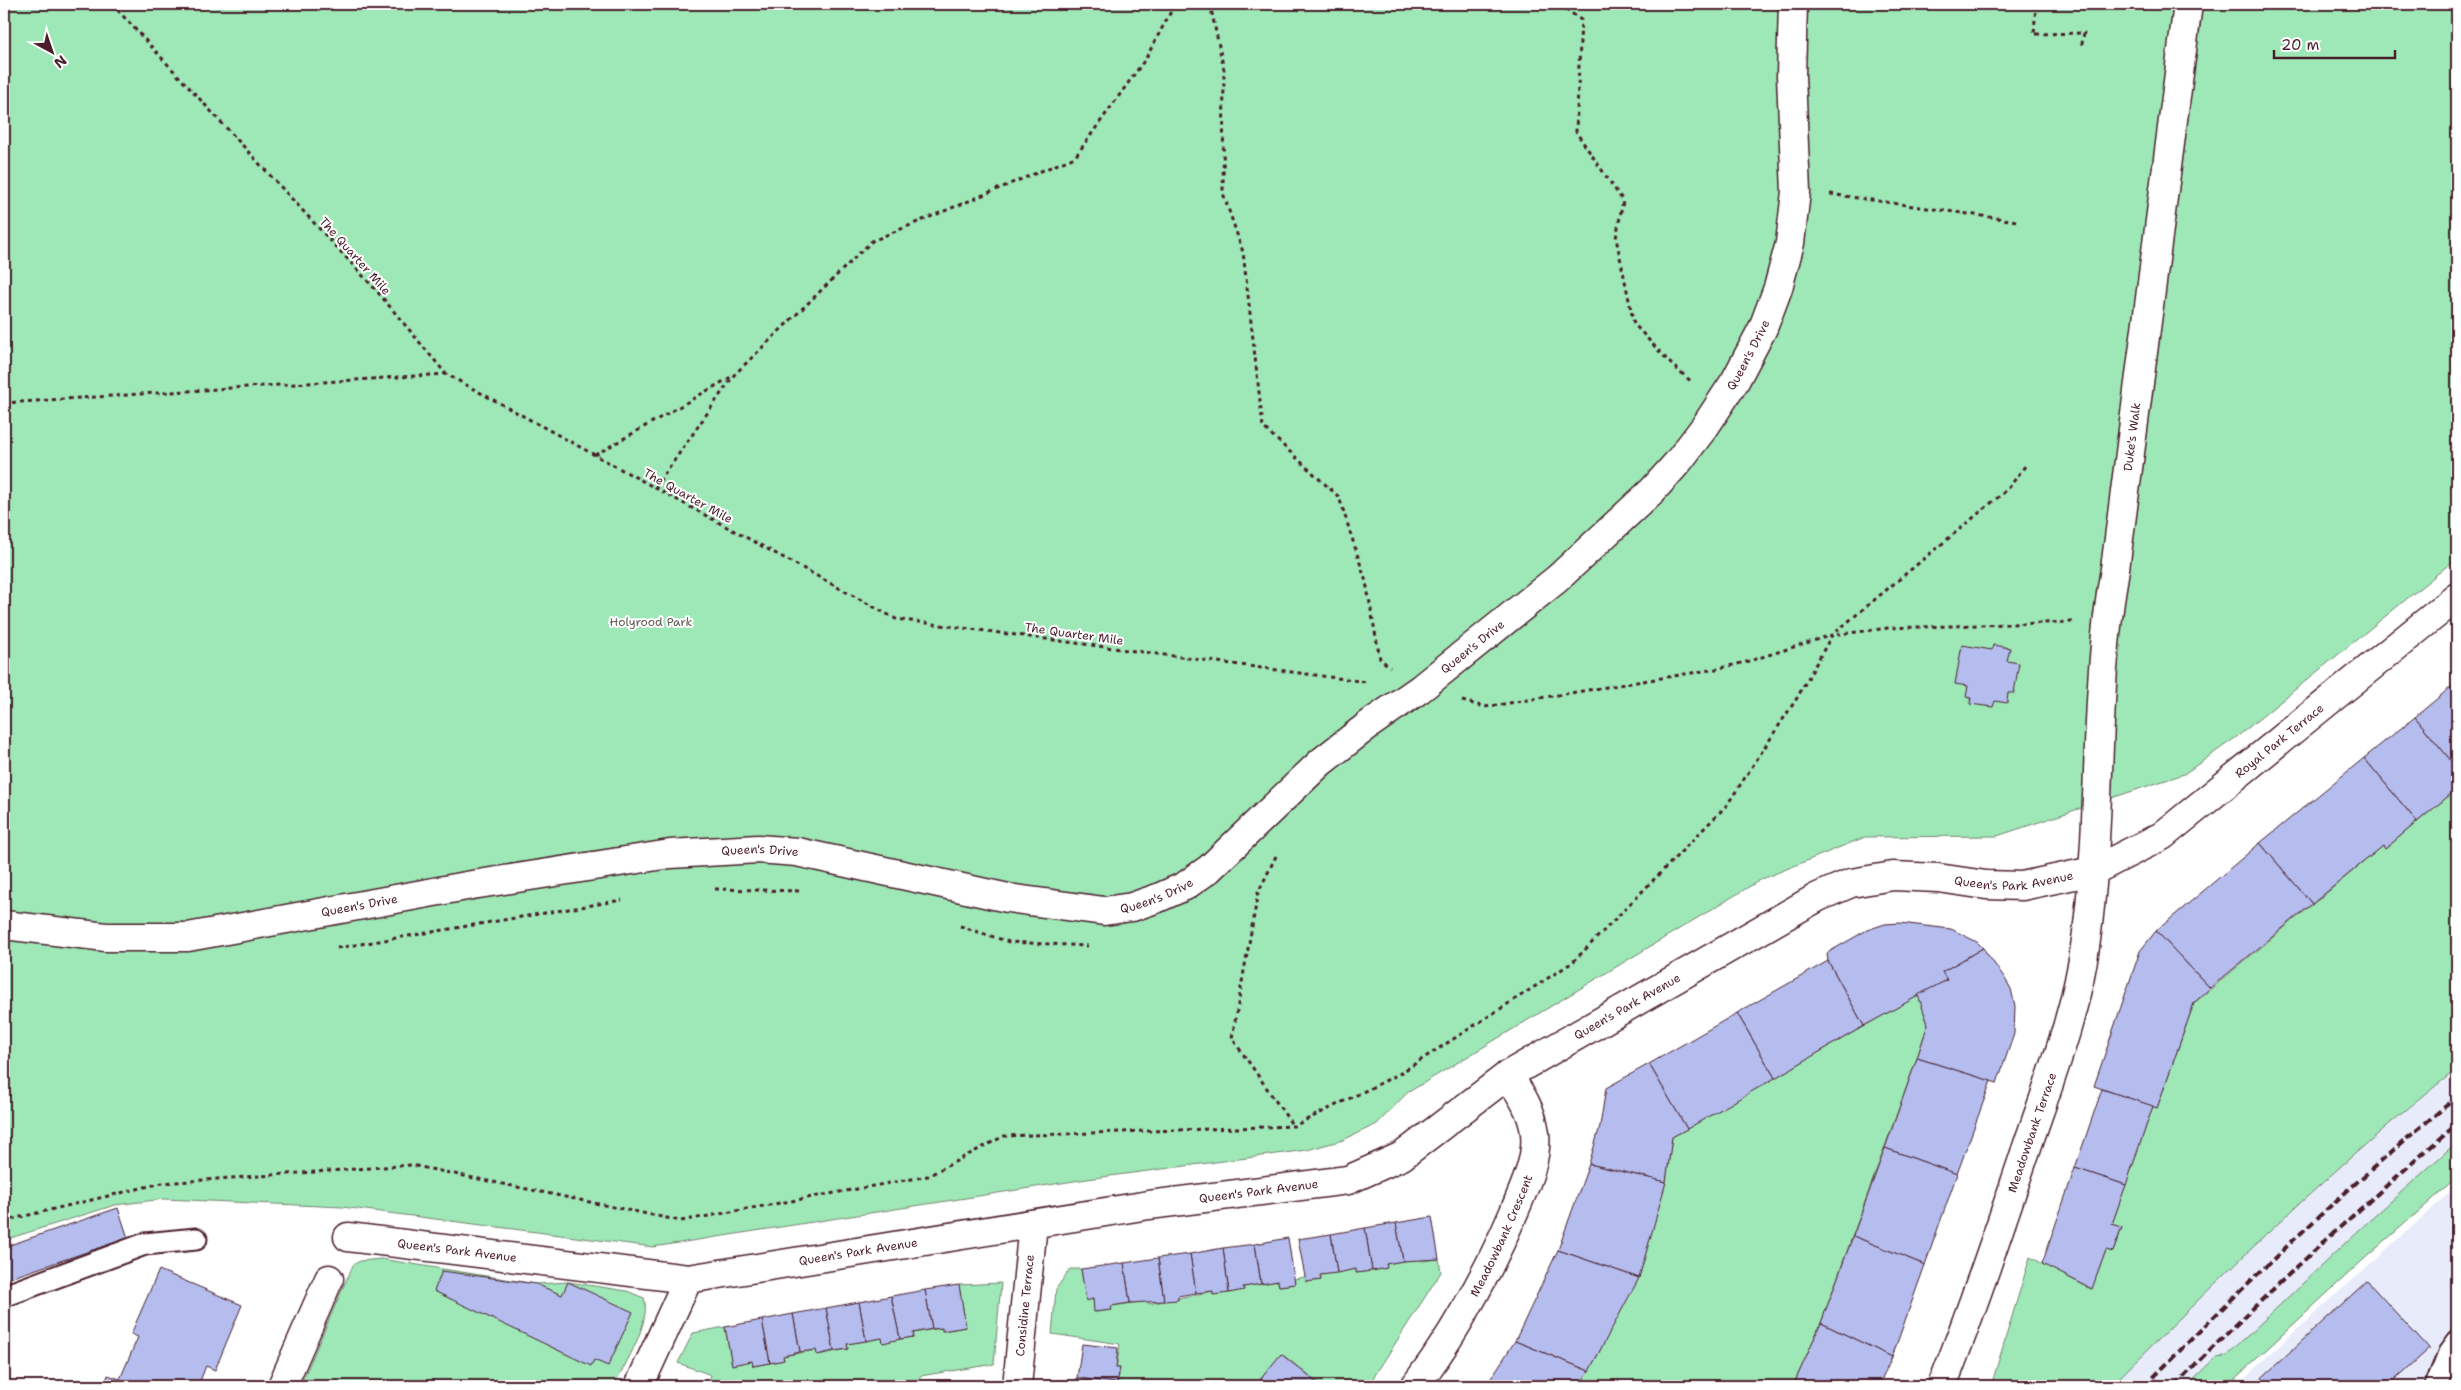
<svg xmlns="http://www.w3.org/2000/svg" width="2461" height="1390" viewBox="0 0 2461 1390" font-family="'Shantell Sans',sans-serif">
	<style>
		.built { fill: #e8ebfa }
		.green { fill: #9ee8b7; stroke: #748471 }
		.building { fill: #b4bdee; stroke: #4a1f2b }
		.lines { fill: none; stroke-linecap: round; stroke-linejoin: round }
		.lane-casing { stroke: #4a1f2b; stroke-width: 25 }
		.street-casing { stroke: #4a1f2b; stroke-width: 31 }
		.secondary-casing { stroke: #4a1f2b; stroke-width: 31 }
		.path { stroke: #4a1f2b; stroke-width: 3; stroke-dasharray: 4 4; stroke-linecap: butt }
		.lane { stroke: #fff; stroke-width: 21 }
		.street { stroke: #fff; stroke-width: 28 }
		.secondary { stroke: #fff; stroke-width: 28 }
		.rail { stroke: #4a1f2b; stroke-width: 4; stroke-dasharray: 8 4; stroke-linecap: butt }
		.labels { text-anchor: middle; stroke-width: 4; stroke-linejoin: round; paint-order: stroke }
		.street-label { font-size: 12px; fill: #4a1f2b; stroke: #fff }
		.park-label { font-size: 12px; fill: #635b55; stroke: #fff }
	</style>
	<rect width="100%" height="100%" fill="#fff"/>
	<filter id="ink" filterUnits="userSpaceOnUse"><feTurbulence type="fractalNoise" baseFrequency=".02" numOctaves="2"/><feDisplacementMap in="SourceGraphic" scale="10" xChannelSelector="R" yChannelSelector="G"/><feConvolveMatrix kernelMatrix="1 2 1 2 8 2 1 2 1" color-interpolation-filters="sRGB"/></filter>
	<g filter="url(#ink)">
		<!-- built -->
		<g class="built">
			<path d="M2457,1035V1178L2363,1260L2227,1386H2063Z"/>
			<path d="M2457,1186V1386H2236L2269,1355Z"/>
		</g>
		<!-- green -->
		<g class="green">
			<path d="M4,4H2457V558L2238,736L2184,774L1997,836L1865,837L1762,879L1407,1093L1377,1124L1343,1140L1307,1150L1087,1179L653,1247L342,1207L164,1199L115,1205L4,1240Z"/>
			<path d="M2457,789V1069C2334,1165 2222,1276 2111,1386H1991L2030,1257L2091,1289L2106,1250L2113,1252L2122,1228L2112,1224L2153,1106L2157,1108L2194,1003L2383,846L2385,849Z"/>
			<path d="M1918,995L1928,1024L1917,1058L1821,1323L1793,1386H1579L1599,1353L1666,1182L1672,1137Z"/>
			<path d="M2457,1142V1178L2363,1260L2227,1386H2187L2216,1358L2225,1357L2359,1230Z"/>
			<path d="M1421,1258L1422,1261L1439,1259L1441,1272L1368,1386H1321L1282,1354L1255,1386H1117L1120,1368H1116L1120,1344L1052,1334L1056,1289L1070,1269H1081L1086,1300L1093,1299L1095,1312L1111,1310V1306L1149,1301V1304L1213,1291V1294L1243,1290V1287L1278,1281L1279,1286L1295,1284L1294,1279L1305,1277L1306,1282L1321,1280L1320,1275L1356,1269L1357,1273L1386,1268V1264Z"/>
			<path d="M381,1259L536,1284L568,1282L627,1291L644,1298C652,1321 625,1364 614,1386H300L353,1265L360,1261Z"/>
			<path d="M1001,1283L994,1364L920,1376L918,1386H719L709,1382L711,1375L678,1363L693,1333L725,1327L732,1364L752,1361L753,1366L784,1360L783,1356L816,1350L818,1355L848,1349L847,1344L882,1338L884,1342L913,1337V1333L942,1328L943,1331L966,1327L959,1285Z"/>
		</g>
		<!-- building -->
		<g class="building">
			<path d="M1962,645L1992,650L1993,645L2010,648L2007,661L2019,663L2014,693H2008L2007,703L1995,701L1993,707L1970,704L1971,698L1966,697L1968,686L1955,684Z"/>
			<path d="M2457,682V768L2415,717Z"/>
			<path d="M2415,717L2457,768V789L2417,822L2364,758Z"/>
			<path d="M2364,758L2417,822L2385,849L2383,846L2312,904L2260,843Z"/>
			<path d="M2260,843L2312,904L2210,988L2156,931Z"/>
			<path d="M1900,923L1951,929L1977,942L1983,948L1942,972L1947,980L1864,1026L1828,961L1827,953L1867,930L1885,924Z"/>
			<path d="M2156,931L2210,988L2194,1003L2157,1108L2094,1086L2140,951Z"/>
			<path d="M1983,948L2004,977L2011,989L2015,1006L2014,1034L1997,1083L1917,1058L1928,1024L1918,995L1947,980L1942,972Z"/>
			<path d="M1828,961L1864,1026L1775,1078L1737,1013Z"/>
			<path d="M1737,1013L1775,1078L1687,1129L1649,1064Z"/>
			<path d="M1917,1058L1991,1081L1957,1174L1885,1148Z"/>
			<path d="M1649,1064L1687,1129L1672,1137L1666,1182L1589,1164L1600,1126L1606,1088Z"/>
			<path d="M2102,1089L2153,1106L2126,1185L2075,1168Z"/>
			<path d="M1885,1148L1957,1174L1925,1265L1853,1236Z"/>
			<path d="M1589,1164L1666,1182L1639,1278L1558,1250Z"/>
			<path d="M2075,1168L2126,1185L2112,1224L2122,1227L2113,1252L2106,1250L2092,1289L2042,1264Z"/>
			<path d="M118,1208L128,1238L4,1280V1247Z"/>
			<path d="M1432,1217L1439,1259L1403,1261L1396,1223Z"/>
			<path d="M1396,1223L1403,1261L1386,1264L1387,1268L1372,1271L1365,1228Z"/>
			<path d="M1365,1228L1372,1271L1356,1273V1269L1337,1273L1331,1234Z"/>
			<path d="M1331,1234L1337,1273L1320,1275L1321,1280L1306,1282L1298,1239Z"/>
			<path d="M1853,1236L1925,1265L1892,1357L1821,1323Z"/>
			<path d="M1288,1238L1295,1284L1279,1286L1278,1281L1261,1284L1255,1244Z"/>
			<path d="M1255,1244L1261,1284L1243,1287L1244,1290L1229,1293L1223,1248Z"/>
			<path d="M1223,1248L1229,1293L1213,1295V1291L1196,1293L1190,1254Z"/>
			<path d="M1558,1250L1639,1278L1589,1371L1515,1341Z"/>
			<path d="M1190,1254L1196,1293L1178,1296V1300L1164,1301L1158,1258Z"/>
			<path d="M1158,1258L1164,1301L1130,1303L1124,1263Z"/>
			<path d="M1124,1263L1130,1303L1111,1306L1112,1310L1094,1312L1093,1299L1086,1301L1081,1269Z"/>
			<path d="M159,1270L242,1305L215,1370L206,1366L198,1386H104L108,1375L120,1379L138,1337L131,1334Z"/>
			<path d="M442,1271L536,1284L562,1295L568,1282L633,1312L608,1366L594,1360L591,1366L434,1291Z"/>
			<path d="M2367,1281L2429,1349L2388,1386H2253Z"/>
			<path d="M959,1285L966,1327L942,1331V1328L932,1329L925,1290Z"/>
			<path d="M925,1290L932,1329L913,1333L914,1337L900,1339L891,1296Z"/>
			<path d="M891,1296L900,1339L883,1343L882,1338L866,1341L859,1302Z"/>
			<path d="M859,1302L866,1341L847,1344L848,1349L834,1351L826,1308Z"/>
			<path d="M826,1308L834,1351L817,1355L816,1350L800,1352L793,1314Z"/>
			<path d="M793,1314L800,1352L783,1356L784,1360L770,1363L762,1320Z"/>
			<path d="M762,1320L770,1363L753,1366L752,1361L732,1365L725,1327Z"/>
			<path d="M1821,1323L1892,1357L1879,1386H1793Z"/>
			<path d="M1515,1341L1589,1371L1579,1386H1486Z"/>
			<path d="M1082,1344L1118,1348L1116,1368H1120L1117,1383L1077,1378Z"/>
			<path d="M1281,1354L1321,1386H1255Z"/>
			<path d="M1077,1378L1117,1383V1386H1076Z"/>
			<path d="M709,1382L719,1386H707Z"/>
		</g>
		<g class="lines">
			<!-- lane casing -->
			<g class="lane-casing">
				<g id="lane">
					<path d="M4,1296L145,1244L196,1239"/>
					<path d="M2436,1386L2449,1353L2457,1342"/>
				</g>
			</g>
			<!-- street casing -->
			<g class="street-casing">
				<g id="street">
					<path id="s1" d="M4,925L106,937H188L472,885L670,854L758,849L797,852L1008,898L1104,911L1132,907L1158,898L1185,886L1209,869L1321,762L1371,723L1420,689L1557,579L1653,490L1678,462L1706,425L1735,381L1763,328L1778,288L1790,243L1796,192L1791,76L1793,4"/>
					<path id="s2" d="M348,1237L688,1279L1149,1205L1348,1180L1402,1156L1508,1075L1818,897L1851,883L1893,876L1938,878L1986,885L2022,886L2093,871L2162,836L2457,597"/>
					<path d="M282,1386L329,1279"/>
					<path d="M639,1386L688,1279"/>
					<path id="s3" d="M1017,1386L1033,1224"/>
					<path id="s4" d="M1415,1386C1456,1332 1487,1275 1514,1212C1524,1188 1538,1159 1535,1133C1532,1110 1520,1093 1508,1075"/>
				</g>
			</g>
			<!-- secondary casing -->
			<g class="secondary-casing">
				<g id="secondary">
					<path id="s5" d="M1942,1386C1973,1308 2000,1227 2027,1147C2050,1080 2077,1011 2086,940C2103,817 2093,692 2115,569L2188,4"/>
				</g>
			</g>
			<!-- path -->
			<g class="path">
				<path d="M112,4L376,290L446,374L896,619L1367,682"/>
				<path d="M1210,4L1224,70L1223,193L1243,252L1263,427L1339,497L1366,582L1380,659L1390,667"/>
				<path d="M1559,4L1581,20L1576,132L1623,201L1616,238L1634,324L1671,364L1693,383"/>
				<path d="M2036,4L2034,34L2084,33L2081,48"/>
				<path d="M1830,194L2017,221"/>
				<path d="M4,403L446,374"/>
				<path d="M595,455L731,377"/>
				<path d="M655,488L734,375L872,241L1075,157L1146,58L1175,4"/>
				<path d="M1462,701L1485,707L1716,669L1746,662L1832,635L2008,489L2025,466"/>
				<path d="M1276,856L1258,893L1232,1038L1293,1126"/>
				<path d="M715,889L801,891"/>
				<path d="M960,926L1009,942L1088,946"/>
				<path d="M337,948L622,900"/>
				<path d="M4,1221L162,1183L411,1165L681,1221L928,1176L1004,1136L1294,1126L1399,1074L1573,962L1727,805L1797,698L1832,635L1888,628L2072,622"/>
			</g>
			<!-- lane -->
			<use href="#lane" class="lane"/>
			<!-- street -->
			<use href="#street" class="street"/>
			<!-- secondary -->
			<use href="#secondary" class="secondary"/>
			<!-- rail -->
			<g class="rail">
				<path d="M2145,1386C2244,1285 2347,1186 2457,1097"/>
				<path d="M2175,1386C2264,1294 2360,1208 2457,1124"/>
			</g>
		</g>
	</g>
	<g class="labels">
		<!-- street labels -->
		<g class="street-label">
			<text transform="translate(355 256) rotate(48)" y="4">The Quarter Mile</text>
			<text dy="4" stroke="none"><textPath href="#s1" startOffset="1979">Queen's Drive</textPath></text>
			<text dy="4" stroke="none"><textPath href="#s5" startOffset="975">Duke's Walk</textPath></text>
			<text transform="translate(688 496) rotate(29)" y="4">The Quarter Mile</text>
			<text transform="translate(1074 634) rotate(8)" y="4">The Quarter Mile</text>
			<text dy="4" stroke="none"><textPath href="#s1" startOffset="1574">Queen's Drive</textPath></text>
			<text dy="4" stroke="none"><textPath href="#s2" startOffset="2069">Royal Park Terrace</textPath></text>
			<text dy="4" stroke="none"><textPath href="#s1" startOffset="764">Queen's Drive</textPath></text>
			<text dy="4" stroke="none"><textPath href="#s2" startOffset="1760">Queen's Park Avenue</textPath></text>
			<text dy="4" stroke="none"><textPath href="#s1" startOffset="1169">Queen's Drive</textPath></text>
			<text dy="4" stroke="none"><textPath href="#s1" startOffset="359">Queen's Drive</textPath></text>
			<text dy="4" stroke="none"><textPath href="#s2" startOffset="1340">Queen's Park Avenue</textPath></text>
			<text dy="4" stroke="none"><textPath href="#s5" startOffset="269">Meadowbank Terrace</textPath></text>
			<text dy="4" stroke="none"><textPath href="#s2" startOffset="920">Queen's Park Avenue</textPath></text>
			<text dy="4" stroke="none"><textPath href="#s4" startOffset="174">Meadowbank Crescent</textPath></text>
			<text dy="4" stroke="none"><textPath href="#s2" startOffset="110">Queen's Park Avenue</textPath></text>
			<text dy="4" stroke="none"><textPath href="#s2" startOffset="515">Queen's Park Avenue</textPath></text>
			<text dy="4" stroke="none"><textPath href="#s3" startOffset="81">Considine Terrace</textPath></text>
		</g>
		<!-- park labels -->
		<g class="park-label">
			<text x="651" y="626">Holyrood Park</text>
		</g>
	</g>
	<!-- margin -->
	<rect width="2461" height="1390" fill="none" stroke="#fff" stroke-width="20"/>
	<rect x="10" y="10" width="2441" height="1370" fill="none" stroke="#4a1f2b" stroke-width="2" filter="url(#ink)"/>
	<!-- north arrow -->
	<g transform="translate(52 52) rotate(140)" stroke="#ffffff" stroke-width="4" paint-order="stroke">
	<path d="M0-4L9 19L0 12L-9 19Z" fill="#4a1f2b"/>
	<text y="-8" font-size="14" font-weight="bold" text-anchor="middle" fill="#4a1f2b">N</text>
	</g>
	<!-- scale -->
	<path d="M2274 50v8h121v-8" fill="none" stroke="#4a1f2b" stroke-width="2.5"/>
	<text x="2281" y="50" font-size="15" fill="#4a1f2b" stroke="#ffffff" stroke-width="4" paint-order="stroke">20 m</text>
</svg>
